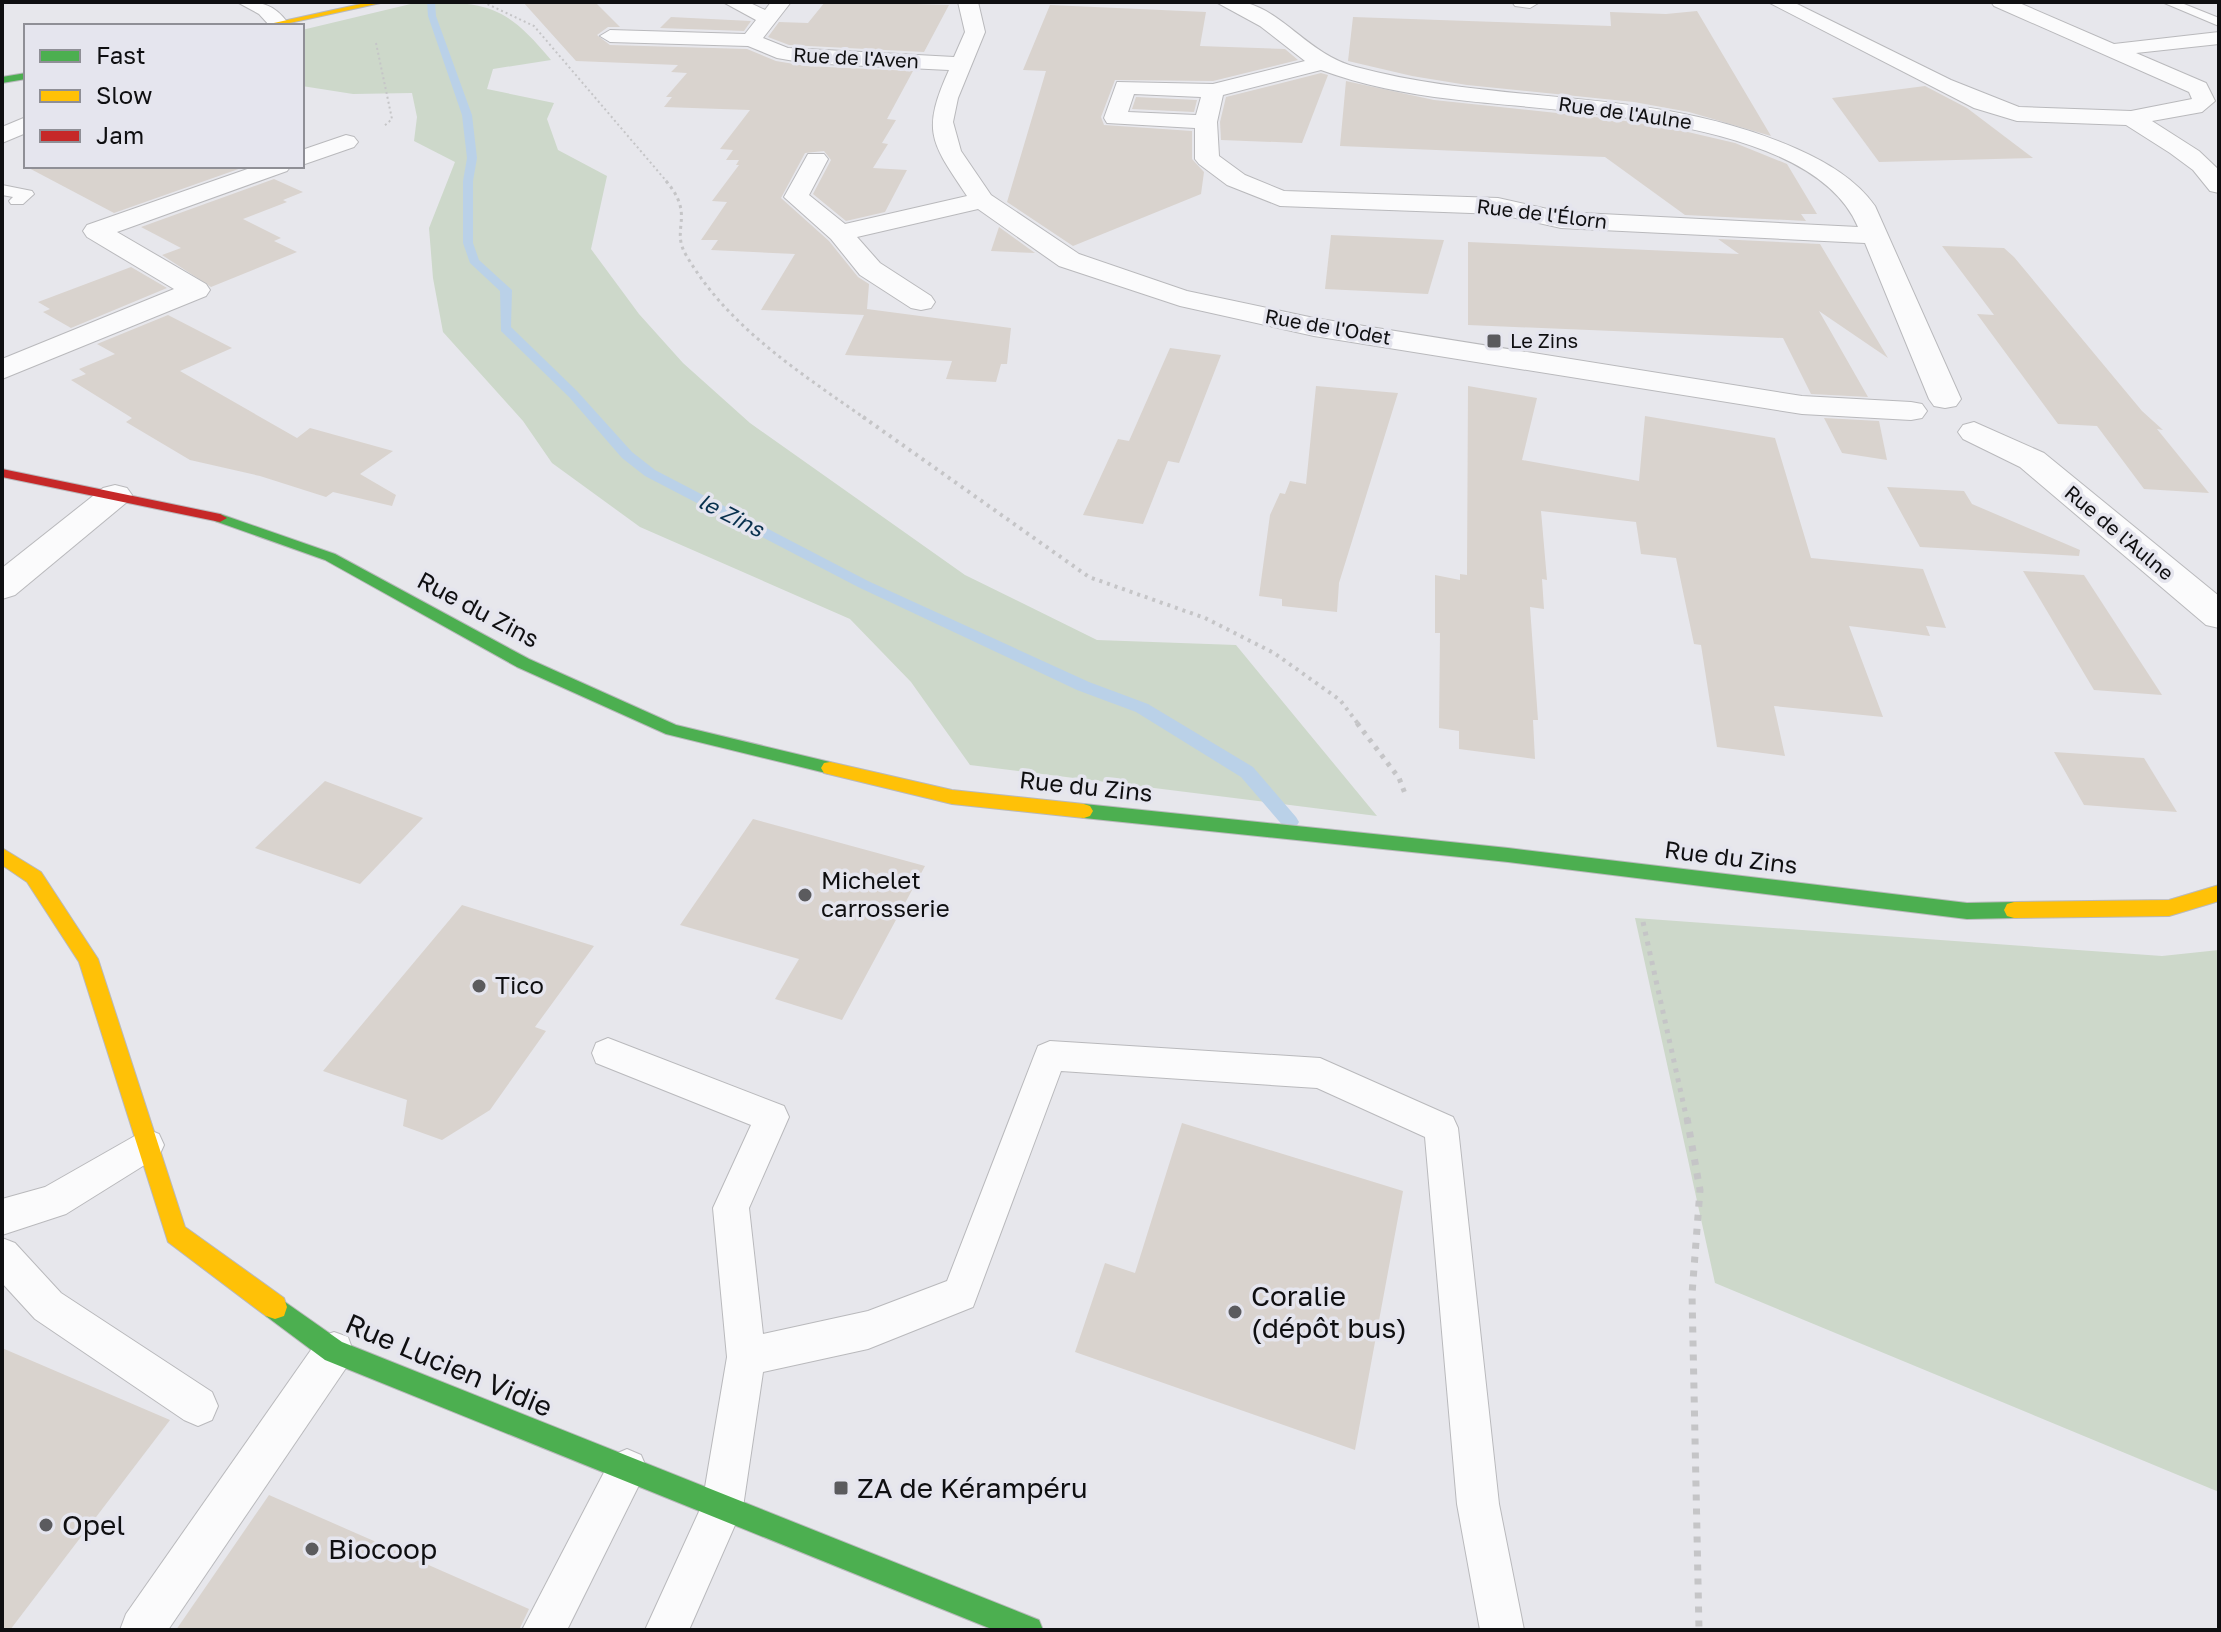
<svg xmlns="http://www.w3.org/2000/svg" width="2221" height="1632" viewBox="0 0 2221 1632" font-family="'Golos Text',sans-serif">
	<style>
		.green { fill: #cdd8ca }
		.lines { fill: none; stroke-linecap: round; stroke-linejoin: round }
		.stream { fill: #bad1e8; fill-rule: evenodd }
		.building { fill: #d9d3ce }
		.lane-casing { stroke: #b9b9bc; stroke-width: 2 }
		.street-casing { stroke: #b9b9bc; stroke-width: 2 }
		.fast-casing { stroke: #b9b9bc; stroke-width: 2 }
		.slow-casing { stroke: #b9b9bc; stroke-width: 2 }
		.jam-casing { stroke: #b9b9bc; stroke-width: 2 }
		.path-far4 { stroke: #c5c5c7; stroke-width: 2; stroke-dasharray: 2 3; stroke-linecap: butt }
		.path-far3 { stroke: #c5c5c7; stroke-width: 3; stroke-dasharray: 3 4; stroke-linecap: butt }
		.path-far2 { stroke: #c5c5c7; stroke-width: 4; stroke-dasharray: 3 5; stroke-linecap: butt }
		.path-far1 { stroke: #c5c5c7; stroke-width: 5; stroke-dasharray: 4 6; stroke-linecap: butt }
		.path { stroke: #c5c5c7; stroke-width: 7; stroke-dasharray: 6 8; stroke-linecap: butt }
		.lane { fill: #fbfbfc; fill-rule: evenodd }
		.street { fill: #fbfbfc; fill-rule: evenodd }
		.fast { fill: #4caf50; fill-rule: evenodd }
		.slow { fill: #ffc107; fill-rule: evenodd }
		.jam { fill: #c62828; fill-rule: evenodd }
		.poi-dot { fill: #5b5b5e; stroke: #e5e5ee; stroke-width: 3 }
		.labels { text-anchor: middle; stroke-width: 7; stroke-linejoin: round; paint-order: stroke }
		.far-street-label { font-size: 20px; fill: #0f0f11; stroke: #e5e5ee }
		.far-poi-label { font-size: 20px; fill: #0f0f11; stroke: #e5e5ee; text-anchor: start }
		.far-water-label { font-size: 22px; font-style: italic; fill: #08304d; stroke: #e5e5ee }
		.street-label { font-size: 24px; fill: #0f0f11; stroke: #e5e5ee }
		.poi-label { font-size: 24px; fill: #0f0f11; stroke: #e5e5ee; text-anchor: start }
		.near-poi-label { font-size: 28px; fill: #0f0f11; stroke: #e5e5ee; text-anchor: start }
		.near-street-label { font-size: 28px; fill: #0f0f11; stroke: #e5e5ee }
	</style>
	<rect width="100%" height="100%" fill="#e7e7ec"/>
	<!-- green -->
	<g class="green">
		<path d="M419,2C489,2 506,6 551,60L493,69L487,89L554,103L547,119L558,150L607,176L591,249L639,314L683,363L750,423L965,575L1097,640L1236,645L1377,816L970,765L911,682L850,619L640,527L552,463L523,421L443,332L433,278L429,228L455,162L414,141L417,117L412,93L353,94L302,86V30Z"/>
		<path d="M1635,918L2162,956L2219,950V1492L1715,1283Z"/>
	</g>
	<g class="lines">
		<!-- stream -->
		<path class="stream" d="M427,2H435L436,16L472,115L477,158L473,181V243L479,260L512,290L511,327L577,391L632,452L655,470L868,581L1089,682L1148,704L1253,767L1296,817L1299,822L1296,827H1284L1241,777L1136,712L1077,690L858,587L645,476L622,458L569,397L501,331L500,291L470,263L463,243V181L467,158L462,115L428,16Z"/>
	</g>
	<!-- building -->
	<g class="building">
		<path d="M523,2H595L620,27H608L597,35L610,45L747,49L776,61L806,66L913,71L887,119L896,120L882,143L888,144L873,168L907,170L885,212L846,221L813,194L831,160L824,151L805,153L781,198L829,241L858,277L869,284L867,309L1011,328L1007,364H1001L996,382L946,379L952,361L845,355L864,315L761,310L795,254L711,250L718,240H701L727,202L712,201L739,165H736L739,160H726L733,150L720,149L750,110L664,107L672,97H666L687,73L671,72L678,65L576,61Z"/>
		<path d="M825,2H850L949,5L924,52L789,45L768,37L779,22L808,23Z"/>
		<path d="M1050,5L1206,12L1200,46L1285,49L1298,60L1213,81L1115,80L1101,117L1104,125L1192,131V159L1204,172L1201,194L1073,246L1007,202L1046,71L1023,70Z"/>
		<path d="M1697,11L1771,136L1689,112L1634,102L1467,85L1412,76L1348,61L1353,17L1611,26L1610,12L1666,14Z"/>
		<path d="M671,17L751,21L744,31L660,28Z"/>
		<path d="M1321,73L1328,75L1302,143L1221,140L1220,122L1226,97Z"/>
		<path d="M1346,81L1434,100L1613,119L1675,129L1735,143L1787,164L1817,214H1801L1806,221L1685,215L1605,157L1340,146Z"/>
		<path d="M1925,86L1967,108L2033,158L1879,162L1832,98Z"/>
		<path d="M1136,97L1197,100L1194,112L1132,109Z"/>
		<path d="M25,166H247L114,213Z"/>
		<path d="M274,179L303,192L283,200L287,202L243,219L281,238L274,241L297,252L211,287L162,255L181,248L141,227Z"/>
		<path d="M999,227L1035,253L991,251Z"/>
		<path d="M1331,235L1444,240L1428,294L1325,289Z"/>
		<path d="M1718,239L1820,244L1888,358L1819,311L1868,397L1811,394L1783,338L1468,325V242L1739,254Z"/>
		<path d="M1942,246L2004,248L2014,257L2142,411L2163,430L2157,429L2209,493L2144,489L2097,426L2058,424L1977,314L1994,315Z"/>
		<path d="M131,267L167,288L71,328L43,312L50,309L38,302Z"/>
		<path d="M168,315L232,348L180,371L297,438L310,428L393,451L360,474L396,495L392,506L333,492L326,497L260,476L190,460L126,422L132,418L71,380L86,374L79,369L115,354L97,344Z"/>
		<path d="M1170,348L1221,355L1179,463L1168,461L1143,524L1083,515L1118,439L1129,441Z"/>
		<path d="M1316,386L1398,393L1339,583L1337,612L1282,606V599L1259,596L1270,515L1280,493L1285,494L1290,481L1306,484Z"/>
		<path d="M1468,386L1537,398L1522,460L1639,481L1645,416L1775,438L1811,558L1923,569L1946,628L1926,626L1930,636L1849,626L1883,717L1774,706L1785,756L1717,747L1701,645L1694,644L1676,558L1641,554L1636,522L1541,511L1547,580L1542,579L1544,609L1530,607L1538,720H1533L1535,759L1459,749V731L1439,728L1440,633H1435V575L1460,580V574L1467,575Z"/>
		<path d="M1824,418L1879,421L1887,460L1842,453Z"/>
		<path d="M1887,487L1964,491L1972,504L2080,550L2079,556L1920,547Z"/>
		<path d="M2023,571L2084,575L2162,695L2094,690Z"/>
		<path d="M2054,752L2144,758L2177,812L2084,805Z"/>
		<path d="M325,781L423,818L360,884L255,848Z"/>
		<path d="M753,819L925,866L842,1020L775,999L799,959L680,925Z"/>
		<path d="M462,905L594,946L535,1027L546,1031L490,1110L442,1140L403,1126L407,1100L323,1071Z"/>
		<path d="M1182,1123L1403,1191L1355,1450L1075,1352L1105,1263L1135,1273Z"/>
		<path d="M2,1348L170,1420L10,1630H2Z"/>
		<path d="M269,1495L529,1609L519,1630H176Z"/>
	</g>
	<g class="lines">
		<!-- lane casing -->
		<g class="lane-casing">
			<g id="lane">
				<path d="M2162,2H2179L2219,18V26Z"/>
				<path d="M2,185L32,191L34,194L23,204H11L9,201L13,197L2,195Z"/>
				<path d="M608,1038L784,1106L789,1117L749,1208L763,1334L868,1311L947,1281L1034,1056L1038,1046L1050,1041L1320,1058L1453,1117L1458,1128L1499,1504L1524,1630H1480L1457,1504L1425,1137L1317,1088L1061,1071L973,1307L868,1349L763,1372L743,1507L689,1630H645L702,1505L727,1357L713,1208L751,1125L596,1063L592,1053L596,1043Z"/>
				<path d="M147,1129L159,1134L164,1145L159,1156L66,1214L2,1235V1199L45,1187Z"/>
				<path d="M2,1238L15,1243L61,1293L212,1392L218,1406L212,1420L198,1426L184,1420L35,1319L2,1283Z"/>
				<path d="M334,1332L348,1337L353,1351L348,1365L168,1630H120L126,1614L320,1337Z"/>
				<path d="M627,1449L641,1455L647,1469L567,1630H522L613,1455Z"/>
			</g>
		</g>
		<!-- street casing -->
		<g class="street-casing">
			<g id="street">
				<path d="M237,2C261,2 273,3 288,23L286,26H270L259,14Z"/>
				<path d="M723,2H748L765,10L771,2H791L763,38L788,48L954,57L965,32L958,2H978L985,32L958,98L953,122L961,151L991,195L1079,254L1187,291L1314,318L1802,396L1911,402L1922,404L1927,411L1922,418L1911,420L1802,414L1314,336L1180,306L1059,266L978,209L857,237L880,263L931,296L935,302L931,308L921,310L911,308L860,275L831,239L784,197L808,154H824L828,159L809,195L845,224L967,196C931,142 921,132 949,70L806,63L777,58L748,46L610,42L600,36L610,30L745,34L756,20Z"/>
				<path d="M1216,2C1226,2 1238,0 1247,3C1286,14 1310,55 1356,67C1504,107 1653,85 1797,149C1826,162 1856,179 1875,206L1961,399L1956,406L1945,408L1934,406L1929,399L1865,243L1561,228L1498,214L1280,206L1227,185L1199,164L1195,159V128L1107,123L1104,118L1117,82L1213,84L1305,61L1260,26ZM1321,70C1362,85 1407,94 1451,99C1555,113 1811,114 1858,227L1561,212L1498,198L1284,191L1245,175L1219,156L1217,122L1223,95ZM1134,94L1201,97L1196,115L1128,112Z"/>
				<path d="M1512,2H1540L1530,8L1515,6Z"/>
				<path d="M1768,2H1793L1951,80L2019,107L2131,111L2192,99L2189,92L1994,6L1991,2H2017L2114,44L2219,32V44L2136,53L2206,83L2215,101L2202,112L2152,121L2199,151L2219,170V193L2210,191L2193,170L2170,153L2126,125L2017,121L1974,108Z"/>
				<path d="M26,117V133L2,143V127Z"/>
				<path d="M346,135L354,137L358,142L354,147L302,165V150Z"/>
				<path d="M256,166H291L287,171L117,232L206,284L210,290L206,296L2,379V359L174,289L87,237L83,231L87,225Z"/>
				<path d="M1974,422L2044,453L2219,596V628L2206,625L2020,467L1963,439L1958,432L1963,425Z"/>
				<path d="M115,485L127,488L132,495L127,502L15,595L2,599V568L103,488Z"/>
			</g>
		</g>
		<!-- fast casing -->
		<g class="fast-casing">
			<g id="fast">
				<path d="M26,73V79L2,83V77Z"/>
				<path d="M220,514L335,554L529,659L676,725L830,762L839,768L830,774L666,734L517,667L325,560L215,521L213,518Z"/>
				<path d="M1084,804L1508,848L1967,903L2014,902L2021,904L2024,910L2021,916L2014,918L1967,919L1508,862L1084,818L1078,816L1075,811L1078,806Z"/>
				<path d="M275,1295L342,1342L1029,1616L1039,1620L1043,1630H994L325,1360L266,1316L263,1307L266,1298Z"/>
			</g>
		</g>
		<!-- slow casing -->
		<g class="slow-casing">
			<g id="slow">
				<path d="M370,2H385L276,26H260Z"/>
				<path d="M830,762L952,790L1084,804L1090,806L1093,811L1090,816L1084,818L952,804L824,773L821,768L824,763Z"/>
				<path d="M2,848L41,872L98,959L185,1227L284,1298L287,1307L284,1316L275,1319L266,1316L168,1242L79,962L27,882L2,865Z"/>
				<path d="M2219,885V901L2169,916L2014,918L2007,916L2004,910L2007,904L2014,902L2169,900Z"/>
			</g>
		</g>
		<!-- jam casing -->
		<g class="jam-casing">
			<path id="jam" d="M2,469L220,514L227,518L220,522L2,477Z"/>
		</g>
		<!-- path-far4 -->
		<g class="path-far4">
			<path d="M483,2L534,26L668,183"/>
			<path d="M376,43L392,119L383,127"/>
		</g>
		<!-- path-far3 -->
		<path class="path-far3" d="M666,181C696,216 670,228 686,255C728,327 799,372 866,419"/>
		<!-- path-far2 -->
		<path class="path-far2" d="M863,417L1089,577L1205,618L1274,653L1340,700L1359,725"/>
		<!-- path-far1 -->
		<g class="path-far1">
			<path d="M1357,723L1399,778L1406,796"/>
			<path d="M1643,922L1687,1120"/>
		</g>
		<!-- path -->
		<path class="path" d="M1687,1118L1700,1190L1692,1294L1699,1630"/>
		<!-- lane -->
		<use href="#lane" class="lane"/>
		<!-- street -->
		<use href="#street" class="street"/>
		<!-- fast -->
		<use href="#fast" class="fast"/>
		<!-- slow -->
		<use href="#slow" class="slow"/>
		<!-- jam -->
		<use href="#jam" class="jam"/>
	</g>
	<!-- markers -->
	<g class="poi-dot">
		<rect x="1486" y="333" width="16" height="16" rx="4"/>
		<circle cx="805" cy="895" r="8"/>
		<circle cx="479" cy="986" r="8"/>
		<circle cx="1235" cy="1312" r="8"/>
		<rect x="833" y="1480" width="16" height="16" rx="4"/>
		<circle cx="46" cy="1525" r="8"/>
		<circle cx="312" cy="1549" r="8"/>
	</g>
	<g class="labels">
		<!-- far-street labels -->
		<g class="far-street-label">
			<text transform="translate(856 58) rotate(3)" y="7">Rue de l'Aven</text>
			<text transform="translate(1625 113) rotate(8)" y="7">Rue de l'Aulne</text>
			<text transform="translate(1542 214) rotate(7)" y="7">Rue de l'Élorn</text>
			<text transform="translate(1328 327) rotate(10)" y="7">Rue de l'Odet</text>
			<text transform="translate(2119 533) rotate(40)" y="7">Rue de l'Aulne</text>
		</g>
		<!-- far-poi labels -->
		<g class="far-poi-label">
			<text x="1510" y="348">Le Zins</text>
		</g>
		<!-- far-water labels -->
		<g class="far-water-label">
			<text transform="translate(731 515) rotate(27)" y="8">le Zins</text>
		</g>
		<!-- street labels -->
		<g class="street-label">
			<text transform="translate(478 610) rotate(28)" y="8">Rue du Zins</text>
			<text transform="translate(1086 787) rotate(6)" y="8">Rue du Zins</text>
			<text transform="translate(1731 858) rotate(7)" y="8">Rue du Zins</text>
		</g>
		<!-- poi labels -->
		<g class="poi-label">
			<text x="821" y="889">Michelet<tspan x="821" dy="28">carrosserie</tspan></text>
			<text x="495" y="994">Tico</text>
		</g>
		<!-- near-poi labels -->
		<g class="near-poi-label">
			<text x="1251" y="1306">Coralie<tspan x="1251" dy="32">(dépôt bus)</tspan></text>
			<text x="857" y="1498">ZA de Kérampéru</text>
			<text x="62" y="1535">Opel</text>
			<text x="328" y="1559">Biocoop</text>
		</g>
		<!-- near-street labels -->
		<g class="near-street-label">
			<text transform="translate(449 1365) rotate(23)" y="10">Rue Lucien Vidie</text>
		</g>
	</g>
	<!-- border -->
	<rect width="2221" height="1632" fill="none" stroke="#0f0f11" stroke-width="8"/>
	<!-- legend -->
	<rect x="24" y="24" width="280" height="144" fill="#e5e5ee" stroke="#8f8f96" stroke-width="2"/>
	<rect x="40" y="50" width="40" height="12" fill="#4caf50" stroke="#8f8f96" stroke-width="2"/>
	<text x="96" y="64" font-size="24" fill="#0f0f11">Fast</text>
	<rect x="40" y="90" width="40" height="12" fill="#ffc107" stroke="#8f8f96" stroke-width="2"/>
	<text x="96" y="104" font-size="24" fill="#0f0f11">Slow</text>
	<rect x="40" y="130" width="40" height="12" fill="#c62828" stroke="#8f8f96" stroke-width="2"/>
	<text x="96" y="144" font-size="24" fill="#0f0f11">Jam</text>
</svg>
